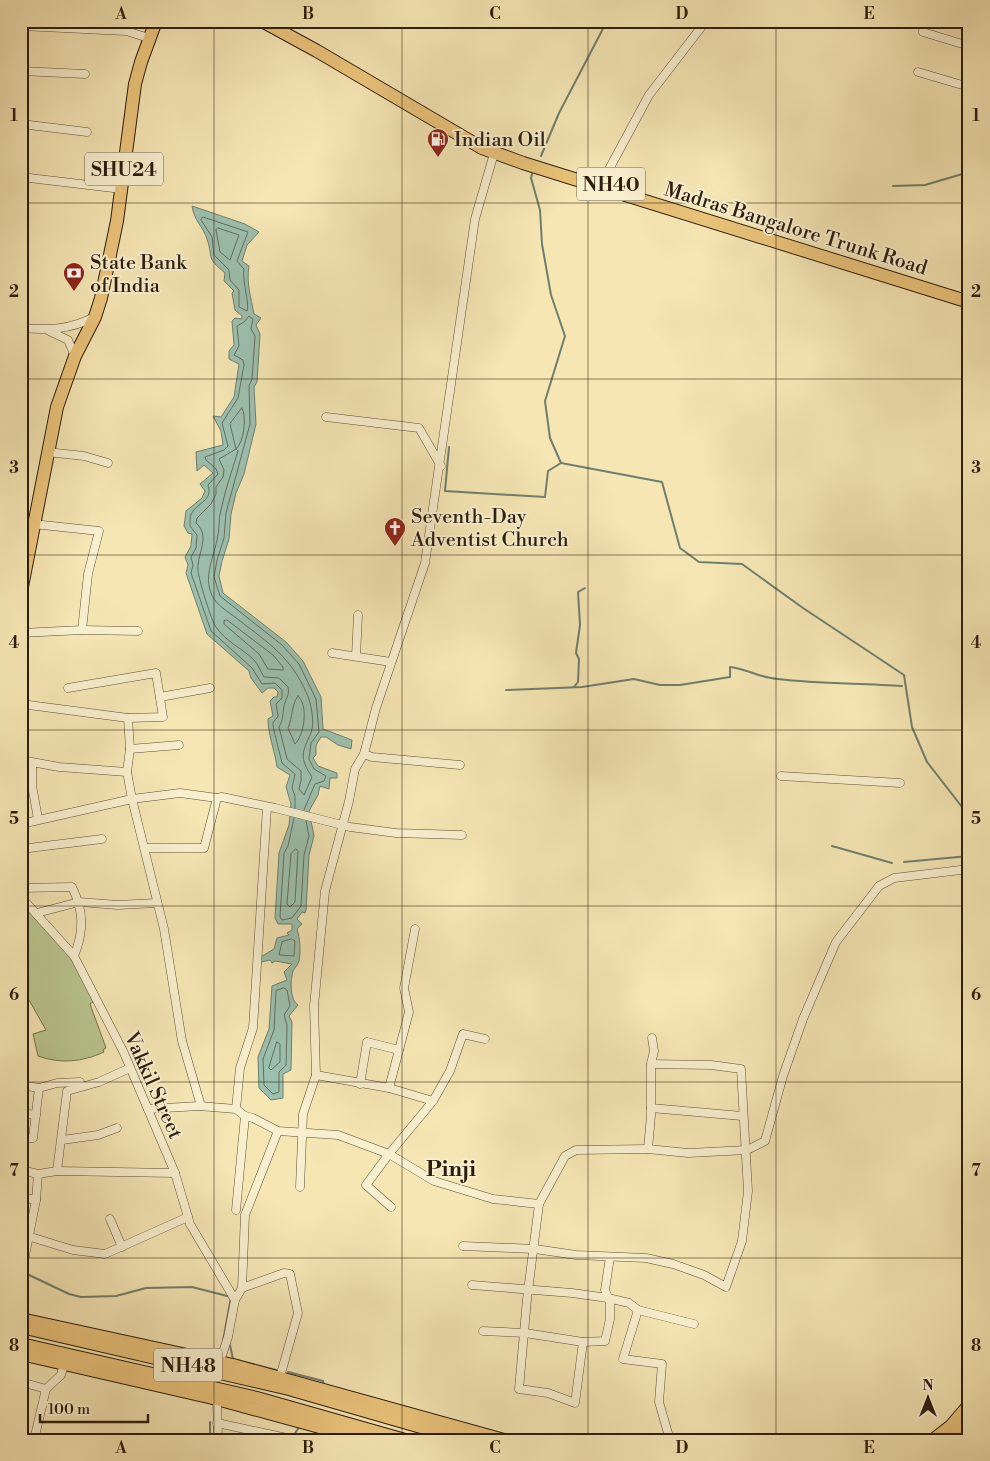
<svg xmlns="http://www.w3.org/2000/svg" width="990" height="1461" viewBox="0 0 990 1461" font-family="'Libre Bodoni',serif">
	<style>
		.green { fill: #bac58e; stroke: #73714e }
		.water { fill: #9cc0ae; stroke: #6f7f6e }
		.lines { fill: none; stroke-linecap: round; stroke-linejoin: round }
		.shore { stroke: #646e5e; stroke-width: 1 }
		.stream { stroke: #6f7f6e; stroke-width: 2 }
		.minor-casing { stroke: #5e4f38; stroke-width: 9 }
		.primary-casing { stroke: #2c1d0e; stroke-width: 14 }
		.trunk-casing { stroke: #2c1d0e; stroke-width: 14 }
		.minor { stroke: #f8efce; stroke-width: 8 }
		.primary { stroke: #eac37a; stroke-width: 12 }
		.trunk { stroke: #eac37a; stroke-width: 12 }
		.grid { fill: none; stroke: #2c1d0e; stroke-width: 1; stroke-opacity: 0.55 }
		.labels { text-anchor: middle; stroke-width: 4; stroke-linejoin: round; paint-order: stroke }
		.shield { fill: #f8efce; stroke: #695c48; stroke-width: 1 }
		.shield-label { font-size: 19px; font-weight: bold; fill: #2c1d0e }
		.poi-label { font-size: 20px; fill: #2c1d0e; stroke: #f8efce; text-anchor: start }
		.street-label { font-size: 20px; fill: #2c1d0e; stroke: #f8efce }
		.quarter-label { font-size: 22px; font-weight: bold; fill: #2c1d0e; stroke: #f8efce }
		.neatline { fill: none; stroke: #2c1d0e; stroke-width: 2 }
		.grid-label { font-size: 16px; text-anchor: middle; font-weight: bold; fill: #2c1d0e }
	</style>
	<rect width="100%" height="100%" fill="#f5e6b4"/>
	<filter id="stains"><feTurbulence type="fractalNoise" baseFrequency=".004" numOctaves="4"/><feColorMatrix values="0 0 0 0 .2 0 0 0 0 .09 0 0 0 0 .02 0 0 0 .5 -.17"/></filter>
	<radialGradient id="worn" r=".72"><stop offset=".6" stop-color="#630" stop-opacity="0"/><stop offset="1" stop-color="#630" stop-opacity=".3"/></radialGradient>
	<!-- green -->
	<path class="green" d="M21,898L78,966L94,1001L90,1004L106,1048L103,1050L104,1052C82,1062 61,1064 38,1056L33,1034L46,1030L29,1000H21Z"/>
	<!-- water -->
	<path class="water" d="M192,206L245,224L259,232L247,245L242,261L249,266C246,283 251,297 254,314L261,318L256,325L260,334L257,382L254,387L256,424L244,474L236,493L231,514L229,539L222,561L219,576L223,593L286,642L303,661L321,697L323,729L352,740L351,749L338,745L326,737H321L316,745V755L313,758L318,766L337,773V778H330L329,789L320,786L318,795L309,811L314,836L309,855L306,910L305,913L302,912L297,919L302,924L297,929C300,939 301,949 299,961C298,965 295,967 293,971C290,980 290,1001 298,1005L289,1016L292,1022L291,1070L283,1074V1098L271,1100L259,1088L258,1057L269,1029L272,986L287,980L284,972L292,964L275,961L272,963L270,960L261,962L259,958L274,949L277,938L289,935L287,933L292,930V924H278L275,918L279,853L289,825L291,804L286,787L290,775L277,767C275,751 268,735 268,719L273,716L270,701L274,697H277L278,692L274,688H268L262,693L251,678L249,671L207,634L186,573L188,565L185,557L191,546L192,534L188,533L184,526L186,511L202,498L205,491L200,484L213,473L204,465L197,471L196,452L223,445L221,431L213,416L221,417L234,397L239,364L229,359V351L234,345L232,321L235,318L242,319V316L235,310L232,293L234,291L224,281L225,273C205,256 214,260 207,239C203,226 194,221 192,206Z"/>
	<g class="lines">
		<!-- shore -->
		<g class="shore">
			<path d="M203,217L248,232L237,261L244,269C242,283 250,303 247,311L239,307V290L230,280L229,270L214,255L212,237L201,220Z"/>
			<path d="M218,228L239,235L230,260L220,252L216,230Z"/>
			<path d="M242,408C247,417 244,442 236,449L238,451C232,471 225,490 221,510C218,520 220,530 217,540C213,559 202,580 214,599C220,608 232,614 240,621C269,643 291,658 306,692C311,701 315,723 311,733C302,753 299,757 312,777L304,795L299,789L301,781V771L287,759L279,727C284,719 282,715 284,707C285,699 290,696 288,687L279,678L264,677C260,671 259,665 254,660C243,649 225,641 216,627C211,620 201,586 199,576C193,558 213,538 196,523L197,518L211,504L216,494V487L223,477L224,470L219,459L236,449L230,424Z"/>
			<path d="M227,620L273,655L283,667V670L268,669L259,654L224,624V621Z"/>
			<path d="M298,696C309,705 304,736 295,744L288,728C293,717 291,705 298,696Z"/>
			<path d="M295,808V796L292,788L295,774L282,763C281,758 272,725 273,723C274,720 277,719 278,716L276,704L282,698V690L275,683L262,684L252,668L211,631L191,573L193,565L191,557L196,548L197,535L190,526C190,522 190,517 191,514C198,502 213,501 208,485L218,474L216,469L206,460L205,457L224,450L228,446L222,423L238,398L244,365L243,360L234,355L239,346L237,326L244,322L249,316L253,319L251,329L255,336L252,379L249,386L250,424L226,513L224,538L217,560L214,577L220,596L282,645L299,664L316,699L319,732L311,743L309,759L314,769L326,776L324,781L315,784L304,810"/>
			<path d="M294,818L288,846L284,853L280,917L282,920L292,918L301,906L304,855L309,836L306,821"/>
			<path d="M296,849L298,851L295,902L290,907L287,904L291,854Z"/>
			<path d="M292,939L295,941L294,956L279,955L282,942Z"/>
			<path d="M284,988L287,990L290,1006L284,1015L287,1025L286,1065L279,1072V1092L273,1094L264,1085L263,1059L274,1030L276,991Z"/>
			<path d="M277,1042L280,1044V1062L271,1070L269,1068Z"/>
		</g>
		<!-- stream -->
		<g class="stream">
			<path d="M541,156L559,113L607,21"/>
			<path d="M532,174L531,178L540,210L542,244L551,295L565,336L545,401L550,438L561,463L662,482L680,548L699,562L742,564L803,608L904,675L912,727L927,762L969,816"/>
			<path d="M893,186L925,185L969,172"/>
			<path d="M449,447L445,491L545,497L548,471L561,463"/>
			<path d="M574,687L578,682L579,659L576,653L580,625L578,592L585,588"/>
			<path d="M506,690L582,687L634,679L660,685H680L730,677V667C748,669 760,678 778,679C819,684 861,683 902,686"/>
			<path d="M832,846L892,863"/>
			<path d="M904,862L969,856"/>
			<path d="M25,1273L69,1294L81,1297L116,1296L146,1288L192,1287L231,1297L223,1341"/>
			<path d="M230,1345L233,1359"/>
			<path d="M248,1363L276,1370"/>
			<path d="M288,1372L323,1381L324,1384"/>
			<path d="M293,1436L300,1426"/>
			<path d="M210,1440V1422"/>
		</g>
		<!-- minor casing -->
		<g class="minor-casing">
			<g id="minor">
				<path d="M924,21L923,32L969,46"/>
				<path d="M21,26L126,31L149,38"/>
				<path d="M21,71L85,74"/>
				<path d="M918,72L969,87"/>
				<path d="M21,124L87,132"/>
				<path d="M21,177L122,189"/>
				<path d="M600,186L649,95L706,21"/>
				<path d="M21,328C48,330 70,330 94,317"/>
				<path d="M49,331L68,340L75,356"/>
				<path d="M326,417L419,428L441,466"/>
				<path d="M47,452L84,456L108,463"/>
				<path d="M33,524L99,531L88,574L82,630"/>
				<path d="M21,633L82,630L138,631"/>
				<path d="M332,653L391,662"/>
				<path d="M356,656L358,615"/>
				<path d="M160,697L210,688"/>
				<path d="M21,704L128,718L163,717L156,673L68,688"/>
				<path d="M128,718L130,749L127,772L132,799L164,929L182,1041L201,1106"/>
				<path d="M130,749L179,745"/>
				<path d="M364,754L372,757L460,765"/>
				<path d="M21,760L59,767L127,772"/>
				<path d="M32,763V785L38,819"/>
				<path d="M781,776L900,783"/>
				<path d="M21,824L132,799L180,793L217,798"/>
				<path d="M145,848H204L217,798L222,797L275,808L350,827L396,833L462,835"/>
				<path d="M21,849L102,839"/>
				<path d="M21,888L72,887C84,911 84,932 74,956"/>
				<path d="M21,897L74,956L124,1053L175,1173L190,1224L235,1300"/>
				<path d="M37,913L79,902L118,905L156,903"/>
				<path d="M651,1064L654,1051L652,1038"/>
				<path d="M316,1075L389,1088L433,1101"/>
				<path d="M360,1084L367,1042L399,1050"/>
				<path d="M21,1085L39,1088L57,1083L80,1082"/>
				<path d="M389,1088L409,1012L404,988L415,929"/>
				<path d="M651,1108L742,1116"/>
				<path d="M148,1109L199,1106L236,1109L245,1116L253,1118L278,1131L338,1135L389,1154L434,1181L493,1199L539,1204"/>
				<path d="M236,1109L240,1068L253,1028L267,808"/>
				<path d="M21,1113L36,1115"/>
				<path d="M21,1139L33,1138L39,1088"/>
				<path d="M62,1140L98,1135L117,1128"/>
				<path d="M21,1170L38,1174L57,1171L175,1173"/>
				<path d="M57,1171L67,1091L99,1082L130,1068"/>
				<path d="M300,1187L303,1114L316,1075L314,1006L325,891L349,801L355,769L364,754L376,708L425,563L475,219L495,150"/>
				<path d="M21,1197L36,1200"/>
				<path d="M391,1207L366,1185L389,1154L433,1101L450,1071L463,1034L485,1039"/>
				<path d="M236,1210L245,1116"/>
				<path d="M110,1219L122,1247"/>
				<path d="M21,1234L73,1250L105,1254L188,1217"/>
				<path d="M463,1246L535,1249L576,1255L646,1258L673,1264L704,1275L726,1287L742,1241L748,1191L741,1069L711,1065L651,1064V1115L648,1149"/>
				<path d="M21,1276L36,1200L38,1174"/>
				<path d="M472,1285L572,1293L608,1298L629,1303L638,1310L694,1324"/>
				<path d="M242,1288L284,1273L290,1274L298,1313L280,1377"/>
				<path d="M638,1310L623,1359L662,1364L659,1402L670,1440"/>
				<path d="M483,1331L525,1333L583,1342L605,1341L610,1319V1303L605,1290L610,1257"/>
				<path d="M583,1342L575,1403L548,1393L519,1389L527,1299L539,1204L565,1156L576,1150L648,1149L688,1153L747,1150L765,1141L783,1076L803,1019L836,942L879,886L894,878L969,869"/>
				<path d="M219,1364L228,1337L235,1300L242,1288L245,1215L278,1131"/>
				<path d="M21,1382L46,1389"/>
				<path d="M217,1399L218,1440"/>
				<path d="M217,1423L296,1440"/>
				<path d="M21,1438L30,1440"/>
				<path d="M34,1440L46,1389L61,1375L64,1364"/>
			</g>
		</g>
		<!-- primary casing -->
		<g class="primary-casing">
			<g id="primary">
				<path d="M21,592L57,407L75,356L95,317L101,298L117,221L135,84L141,62L156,21"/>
				<path d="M21,1319L233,1365L504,1440"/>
				<path d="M21,1354L217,1399L367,1440"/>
				<path d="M933,1440L951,1426L969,1405"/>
				<path d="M951,1440L969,1420"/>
			</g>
		</g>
		<!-- trunk casing -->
		<g class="trunk-casing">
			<g id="trunk">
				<path d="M262,21L317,51L482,148L523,163L969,302"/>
				<path d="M21,1327L289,1389L466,1440"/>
				<path d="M21,1344L257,1398L405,1440"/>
			</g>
		</g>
		<!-- minor -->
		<use href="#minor" class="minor"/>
		<!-- primary -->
		<use href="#primary" class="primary"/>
		<!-- trunk -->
		<use href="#trunk" class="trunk"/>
	</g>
	<!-- grid -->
	<path class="grid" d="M214,21V1440M402,21V1440M588,21V1440M776,21V1440M21,203H969M21,379H969M21,555H969M21,730H969M21,906H969M21,1082H969M21,1258H969"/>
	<!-- icons -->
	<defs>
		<g id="fuel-pin" transform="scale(1.125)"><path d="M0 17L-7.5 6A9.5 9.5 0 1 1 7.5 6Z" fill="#8f2418" stroke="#f8efce"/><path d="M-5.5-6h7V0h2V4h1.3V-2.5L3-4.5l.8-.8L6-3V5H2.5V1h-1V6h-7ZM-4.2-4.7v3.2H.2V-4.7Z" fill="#fff"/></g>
		<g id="bank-pin" transform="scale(1.125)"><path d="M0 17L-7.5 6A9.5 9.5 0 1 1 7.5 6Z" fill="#8f2418" stroke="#f8efce"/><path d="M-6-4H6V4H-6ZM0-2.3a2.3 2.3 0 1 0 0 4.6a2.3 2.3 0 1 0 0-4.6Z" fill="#fff"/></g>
		<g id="church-pin" transform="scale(1.125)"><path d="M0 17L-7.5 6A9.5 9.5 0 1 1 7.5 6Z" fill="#8f2418" stroke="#f8efce"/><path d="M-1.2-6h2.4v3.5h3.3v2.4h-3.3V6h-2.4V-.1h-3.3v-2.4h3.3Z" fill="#fff"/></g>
	</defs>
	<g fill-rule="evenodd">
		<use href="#fuel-pin" x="438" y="139"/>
		<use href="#bank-pin" x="74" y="273"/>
		<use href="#church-pin" x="395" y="528"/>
	</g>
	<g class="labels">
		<!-- shield labels -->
		<g class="shield">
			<rect x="85" y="152.5" width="78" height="33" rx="4"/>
			<rect x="577" y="167.5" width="68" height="33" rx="4"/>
			<rect x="154" y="1348.5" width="68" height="33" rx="4"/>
		</g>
		<g class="shield-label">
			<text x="124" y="176">SHU24</text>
			<text x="611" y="191">NH40</text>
			<text x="188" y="1372">NH48</text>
		</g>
		<!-- poi labels -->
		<g class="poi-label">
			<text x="454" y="146">Indian Oil</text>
			<text x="90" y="269">State Bank<tspan x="90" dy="23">of India</tspan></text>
			<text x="411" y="523">Seventh-Day<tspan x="411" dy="23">Adventist Church</tspan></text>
		</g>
		<!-- street labels -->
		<g class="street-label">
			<text transform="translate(796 228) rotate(17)" y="7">Madras Bangalore Trunk Road</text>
			<text transform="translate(154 1085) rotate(66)" y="7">Vakkil Street</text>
		</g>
		<!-- quarter labels -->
		<g class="quarter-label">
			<text x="451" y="1176">Pinji</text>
		</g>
	</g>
	<!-- margin -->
	<rect width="990" height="1461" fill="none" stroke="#f5e6b4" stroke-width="55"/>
	<!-- north arrow -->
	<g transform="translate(928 1398)" stroke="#f8efce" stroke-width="4" paint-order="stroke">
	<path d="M0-4L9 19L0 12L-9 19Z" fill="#2c1d0e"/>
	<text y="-8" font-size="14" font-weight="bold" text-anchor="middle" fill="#2c1d0e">N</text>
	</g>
	<!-- scale -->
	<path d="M40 1414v8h108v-8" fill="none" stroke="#2c1d0e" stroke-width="2.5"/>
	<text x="48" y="1414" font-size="15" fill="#2c1d0e" stroke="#f8efce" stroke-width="4" paint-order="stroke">100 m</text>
	<rect x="28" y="28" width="934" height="1406" class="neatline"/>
	<g class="grid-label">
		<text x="121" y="19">A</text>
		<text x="308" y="19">B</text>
		<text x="495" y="19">C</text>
		<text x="682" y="19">D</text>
		<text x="869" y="19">E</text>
		<text x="14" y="121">1</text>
		<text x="976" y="121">1</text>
		<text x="14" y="297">2</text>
		<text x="976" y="297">2</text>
		<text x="14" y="473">3</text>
		<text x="976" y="473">3</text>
		<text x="14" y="648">4</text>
		<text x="976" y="648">4</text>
		<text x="14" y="824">5</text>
		<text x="976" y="824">5</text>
		<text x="14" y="1000">6</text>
		<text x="976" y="1000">6</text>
		<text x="14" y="1176">7</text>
		<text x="976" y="1176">7</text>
		<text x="14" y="1351">8</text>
		<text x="976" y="1351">8</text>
		<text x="121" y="1453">A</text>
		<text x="308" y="1453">B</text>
		<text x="495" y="1453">C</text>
		<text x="682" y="1453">D</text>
		<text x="869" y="1453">E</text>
	</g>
	<rect width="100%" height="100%" filter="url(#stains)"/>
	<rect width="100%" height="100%" fill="url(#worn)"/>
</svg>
